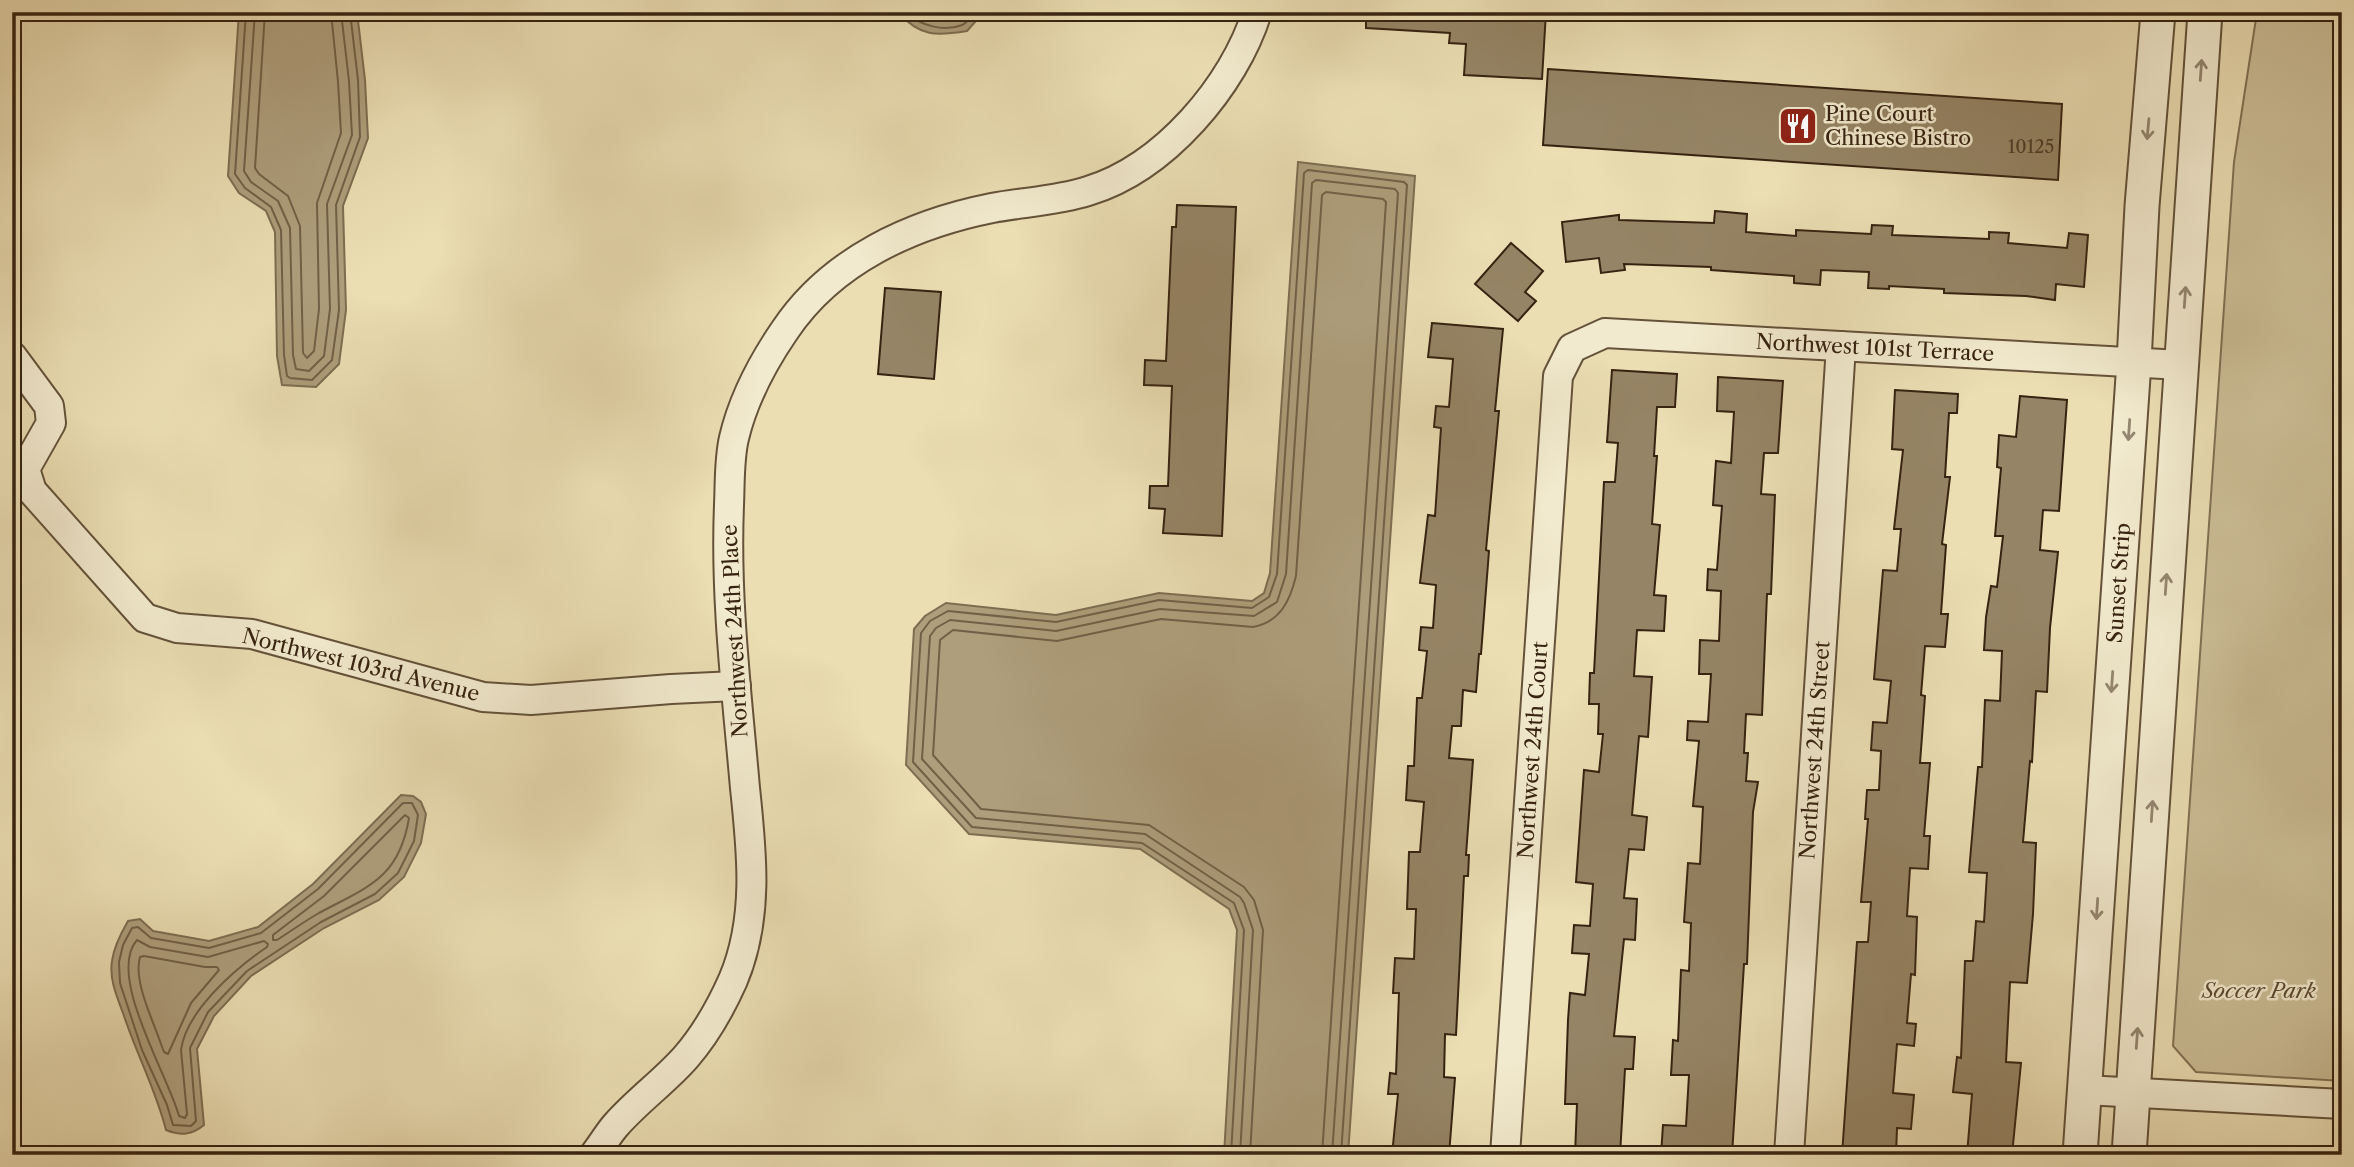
<svg xmlns="http://www.w3.org/2000/svg" width="2354" height="1167" viewBox="0 0 2354 1167" font-family="'Libre Caslon Text',serif">
	<style>
		.green { fill: #ccbe97; stroke: #827054; stroke-width: 2 }
		.water { fill: #ae9e7c; stroke: #7e6d51; stroke-width: 2 }
		.lines { fill: none; stroke-linecap: round; stroke-linejoin: round }
		.shore { stroke: #726046; stroke-width: 2 }
		.building { fill: #958465; stroke: #372311; stroke-width: 2 }
		.minor-casing { stroke: #64523a; stroke-width: 32 }
		.tertiary-casing { stroke: #64523a; stroke-width: 37 }
		.minor { stroke: #f2eace; stroke-width: 28 }
		.tertiary { stroke: #f2eace; stroke-width: 33 }
		.oneway { stroke: #948670 }
		.labels { text-anchor: middle; stroke-width: 5; stroke-linejoin: round; paint-order: stroke }
		.number-label { font-size: 18px; fill: #4e3b26 }
		.poi-label { font-size: 21px; fill: #372311; stroke: #f2eace; text-anchor: start }
		.street-label { font-size: 21px; fill: #372311; stroke: #f2eace }
		.park-label { font-size: 21px; font-style: italic; fill: #5c4a32; stroke: #f2eace }
	</style>
	<rect width="100%" height="100%" fill="#ebdeb3"/>
	<filter id="stains"><feTurbulence type="fractalNoise" baseFrequency=".00286" numOctaves="4"/><feColorMatrix values="0 0 0 0 .2 0 0 0 0 .09 0 0 0 0 .02 0 0 0 .5 -.17"/></filter>
	<radialGradient id="worn" r=".72"><stop offset=".6" stop-color="#630" stop-opacity="0"/><stop offset="1" stop-color="#630" stop-opacity=".3"/></radialGradient>
	<!-- green -->
	<path class="green" d="M2257,12H2342V1081L2196,1072L2173,1046L2234,162Z"/>
	<!-- water -->
	<g class="water">
		<path d="M239,12H357L365,80L368,138L343,206L346,310L339,364L316,387L282,385L277,356L275,232L266,211L239,193L228,176Z"/>
		<path d="M898,12H984L967,31C936,36 920,37 898,12Z"/>
		<path d="M1298,162L1415,176L1348,1155H1224L1237,930L1229,909L1140,849L969,834L906,765L914,629L925,616L946,603L1056,615L1159,593L1252,601L1264,593L1270,573Z"/>
		<path d="M401,795L413,796L421,802L426,814L421,843L404,877L379,900L324,928L251,976L214,1016L197,1049L204,1125C192,1135 181,1136 166,1130C156,1090 136,1053 123,1013C117,997 109,979 112,961C114,946 121,933 128,921L140,919L153,931L209,941L258,927L313,884Z"/>
	</g>
	<g class="lines">
		<!-- shore -->
		<g class="shore">
			<path d="M246,12L235,174L245,188L271,207L281,230L284,355L287,376L290,378L312,380L332,360L339,310L336,205L360,137L358,80L350,12"/>
			<path d="M255,12L244,171L251,182L278,201L290,228L293,355L296,369L309,371L324,356L330,309L327,204L352,135L349,81L341,12"/>
			<path d="M265,12L255,168L259,174L288,196L300,226L303,353L307,358L314,351L319,309L317,203L341,133L338,82L331,12"/>
			<path d="M907,12C919,26 945,32 962,25C967,23 971,16 975,12"/>
			<path d="M403,803H412L418,815L414,841L398,873L375,894L321,922L247,971L208,1012L190,1048L196,1121L191,1126L173,1125L167,1105L142,1050L120,983L119,962L123,945L132,928L138,927L151,938L209,948L261,933L318,889Z"/>
			<path d="M405,815L409,818C399,879 367,887 319,913C305,921 291,931 277,940H273V935L324,896Z"/>
			<path d="M137,940L150,947L208,957L264,941L268,944L267,947C236,968 186,1011 181,1050L187,1114L185,1118L179,1116C168,1075 106,975 137,940Z"/>
			<path d="M144,956L205,967H217L219,970L191,1003L168,1054L164,1052L161,1044C153,1020 133,981 140,957Z"/>
			<path d="M1231,1155L1244,930L1234,903L1142,843L972,827L913,762L921,633L930,621L948,611L1056,622L1159,600L1252,608L1269,597L1277,574L1304,173L1308,170L1404,182L1407,185L1341,1155"/>
			<path d="M1240,1155L1253,930L1244,903L1240,897L1145,834L976,818L922,759L930,636L936,628L950,620L1056,631L1160,609L1254,616L1277,602L1286,574L1312,183L1316,180L1395,189L1398,193L1332,1155"/>
			<path d="M1250,1155L1263,930L1254,900L1244,887L1149,825L981,809L933,755L940,640L953,630L1057,641L1161,619L1253,627C1280,622 1290,601 1296,576L1322,195L1326,192L1383,199L1386,202L1322,1155"/>
		</g>
	</g>
	<!-- building -->
	<g class="building">
		<path d="M1366,12H1546L1542,79L1464,75L1466,44L1449,43L1450,33L1366,28Z"/>
		<path d="M1548,69L2062,104L2058,180L1543,145Z"/>
		<path d="M1177,205L1236,207L1222,536L1163,533L1165,509L1149,508L1150,486H1168L1172,386L1144,385L1145,360L1166,361L1172,227H1176Z"/>
		<path d="M1715,211L1747,214L1746,232L1796,236V230L1871,234L1872,225L1893,226L1892,235L1989,239V232L2009,233L2008,243L2067,248L2069,233L2088,235L2084,287L2056,284L2055,300L2026,296L1944,293V289L1889,286V289L1868,288L1869,272L1821,270L1820,285L1794,283V276L1711,270V267L1624,264L1625,270L1601,273L1599,258L1566,262L1562,222L1619,215V220L1714,223Z"/>
		<path d="M1511,243L1543,271L1525,292L1536,301L1518,321L1475,284Z"/>
		<path d="M885,288L941,292L934,379L878,374Z"/>
		<path d="M1432,323L1503,329L1495,411H1499L1486,550L1489,551L1481,654H1479L1476,692L1463,690L1461,726H1452L1449,758L1473,760L1466,855H1469L1468,876H1464L1456,1035L1445,1034L1444,1077L1455,1078L1449,1155H1392L1398,1094H1388L1390,1073L1396,1074L1399,993H1393L1395,958L1414,959L1416,909H1407L1409,852H1420L1424,802L1406,800L1408,766H1414L1417,698H1422L1427,651L1419,650L1421,627L1433,628L1436,585L1420,583L1428,515L1435,516L1441,428L1434,427L1436,406L1449,407L1453,359L1428,357Z"/>
		<path d="M1612,370L1677,374L1675,407H1657L1654,456H1657L1652,524L1660,525L1654,595L1666,596L1664,631L1637,630L1634,676L1652,677L1648,737L1639,736L1632,815L1647,817L1644,850L1629,849L1624,898L1637,899L1635,940L1624,939L1614,1036L1635,1037L1633,1069H1625L1620,1155H1575L1577,1104H1565L1568,1020L1570,993L1585,995L1589,954L1572,953L1574,925L1590,926L1593,884L1576,882L1584,770L1599,772L1603,734H1598L1599,704H1589L1590,673H1594L1604,482H1615L1618,443L1607,442Z"/>
		<path d="M1718,377L1783,381L1778,453H1764L1761,494L1775,495L1771,594H1767L1762,715L1746,714L1744,753H1748L1746,781L1758,782L1753,812L1747,964H1744L1732,1155H1661L1663,1125L1686,1126L1689,1075H1671L1673,1040L1678,1041L1681,970L1689,971L1691,923L1684,922L1688,863L1700,864L1703,807L1693,806L1699,741L1687,740L1688,721L1708,722L1711,674H1699L1700,640L1719,641L1721,591L1707,590L1708,569L1717,570L1722,506L1713,505L1716,461L1731,463L1734,412L1717,411Z"/>
		<path d="M1895,390L1958,394L1957,413H1949L1945,477H1950L1942,544L1946,545L1941,614H1948L1945,647L1925,646L1921,695L1925,696L1920,763H1930L1924,836H1930L1928,869L1910,868L1907,916L1917,917L1915,975L1911,974L1907,1023L1916,1024L1914,1046L1897,1044L1893,1093L1914,1095L1911,1129L1897,1128L1896,1155H1842L1857,942H1868L1871,902H1861L1868,819H1865L1867,790H1879L1881,751L1871,750L1873,722L1887,723L1891,681L1874,679L1883,570L1897,571L1901,529H1894L1903,450L1892,449Z"/>
		<path d="M2020,396L2067,400L2059,511L2043,510L2040,550L2058,552L2050,628L2047,692L2036,691L2032,762L2030,761L2023,842L2036,843L2033,914L2027,983L2010,982L2006,1062L2021,1063L2012,1155H1967L1972,1094L1953,1092L1957,1057L1961,1058L1965,961H1973L1976,921L1984,922L1987,873L1969,872L1978,767H1982L1985,700L2000,701L2002,651L1984,650L1986,617L1991,586L1997,587L2003,536H1995L2001,468L1997,467L1999,435L2016,437Z"/>
	</g>
	<g class="lines">
		<!-- minor casing -->
		<g class="minor-casing">
			<g id="minor">
				<path d="M12,356L49,406L51,423L25,469L32,491L145,618L177,628L252,634L483,697L531,700L671,689L736,686"/>
				<path d="M2085,1090L2342,1104"/>
				<path d="M594,1155C602,1145 608,1134 616,1125C638,1100 665,1081 686,1057C705,1035 721,1007 733,980C759,919 752,853 745,788C737,695 725,599 729,505C730,483 729,459 734,438C743,400 763,362 785,330C832,260 912,224 992,208C1024,202 1057,201 1088,191C1164,168 1234,86 1257,12"/>
				<path d="M1505,1155L1558,376L1572,348L1605,333L2181,365"/>
				<path d="M1789,1155L1841,346"/>
			</g>
		</g>
		<!-- tertiary casing -->
		<g class="tertiary-casing">
			<g id="tertiary">
				<path d="M2080,1155L2134,362L2142,206L2158,12"/>
				<path d="M2129,1155L2205,12"/>
			</g>
		</g>
		<!-- minor -->
		<use href="#minor" class="minor"/>
		<!-- tertiary -->
		<use href="#tertiary" class="tertiary"/>
	</g>
	<!-- one-way arrows -->
	<defs><path id="oneway-shaft" d="M-6 0H5M1.5-3L5.5 0L1.5 3" fill="none" stroke-width="1.6" stroke-linecap="round" stroke-linejoin="round" transform="scale(1.75)"/></defs>
	<g class="oneway">
		<use href="#oneway-shaft" transform="translate(2201 70) rotate(-86)"/>
		<use href="#oneway-shaft" transform="translate(2148 129) rotate(95)"/>
		<use href="#oneway-shaft" transform="translate(2185 297) rotate(-86)"/>
		<use href="#oneway-shaft" transform="translate(2129 430) rotate(94)"/>
		<use href="#oneway-shaft" transform="translate(2166 584) rotate(-86)"/>
		<use href="#oneway-shaft" transform="translate(2112 682) rotate(94)"/>
		<use href="#oneway-shaft" transform="translate(2152 811) rotate(-86)"/>
		<use href="#oneway-shaft" transform="translate(2097 909) rotate(94)"/>
		<use href="#oneway-shaft" transform="translate(2137 1038) rotate(-86)"/>
	</g>
	<!-- icons -->
	<defs>
		<g id="restaurant-square" transform="scale(2.0125)"><rect x="-9" y="-9" width="18" height="18" rx="4" fill="#8f2418" stroke="#f2eace"/><path d="M-5-6h1v4h1v-4h1v4h1v-4h1v5L-1.5 .5V6h-2V.5L-5-1ZM5-6V6H3V1.5H1.5Q1.5-4 5-6Z" fill="#fff"/></g>
	</defs>
	<g fill-rule="evenodd">
		<use href="#restaurant-square" x="1798" y="126"/>
	</g>
	<g class="labels">
		<!-- number labels -->
		<g class="number-label">
			<text x="2031" y="153">10125</text>
		</g>
		<!-- poi labels -->
		<g class="poi-label">
			<text x="1825" y="121">Pine Court<tspan x="1825" dy="24">Chinese Bistro</tspan></text>
		</g>
		<!-- street labels -->
		<g class="street-label">
			<text transform="translate(1875 348) rotate(3)" y="7">Northwest 101st Terrace</text>
			<text transform="translate(2119 583) rotate(-86)" y="7">Sunset Strip</text>
			<text transform="translate(735 631) rotate(-93)" y="7">Northwest 24th Place</text>
			<text transform="translate(361 665) rotate(14)" y="7">Northwest 103rd Avenue</text>
			<text transform="translate(1533 750) rotate(-86)" y="7">Northwest 24th Court</text>
			<text transform="translate(1815 750) rotate(-86)" y="7">Northwest 24th Street</text>
		</g>
		<!-- park labels -->
		<g class="park-label">
			<text x="2259" y="998">Soccer Park</text>
		</g>
	</g>
	<!-- margin -->
	<rect width="2354" height="1167" fill="none" stroke="#ebdeb3" stroke-width="42"/>
	<rect x="14" y="14" width="2326" height="1139" fill="none" stroke="#372311" stroke-width="3.5"/>
	<rect x="21" y="21" width="2312" height="1125" fill="none" stroke="#372311" stroke-width="2"/>
	<rect width="100%" height="100%" filter="url(#stains)"/>
	<rect width="100%" height="100%" fill="url(#worn)"/>
</svg>
